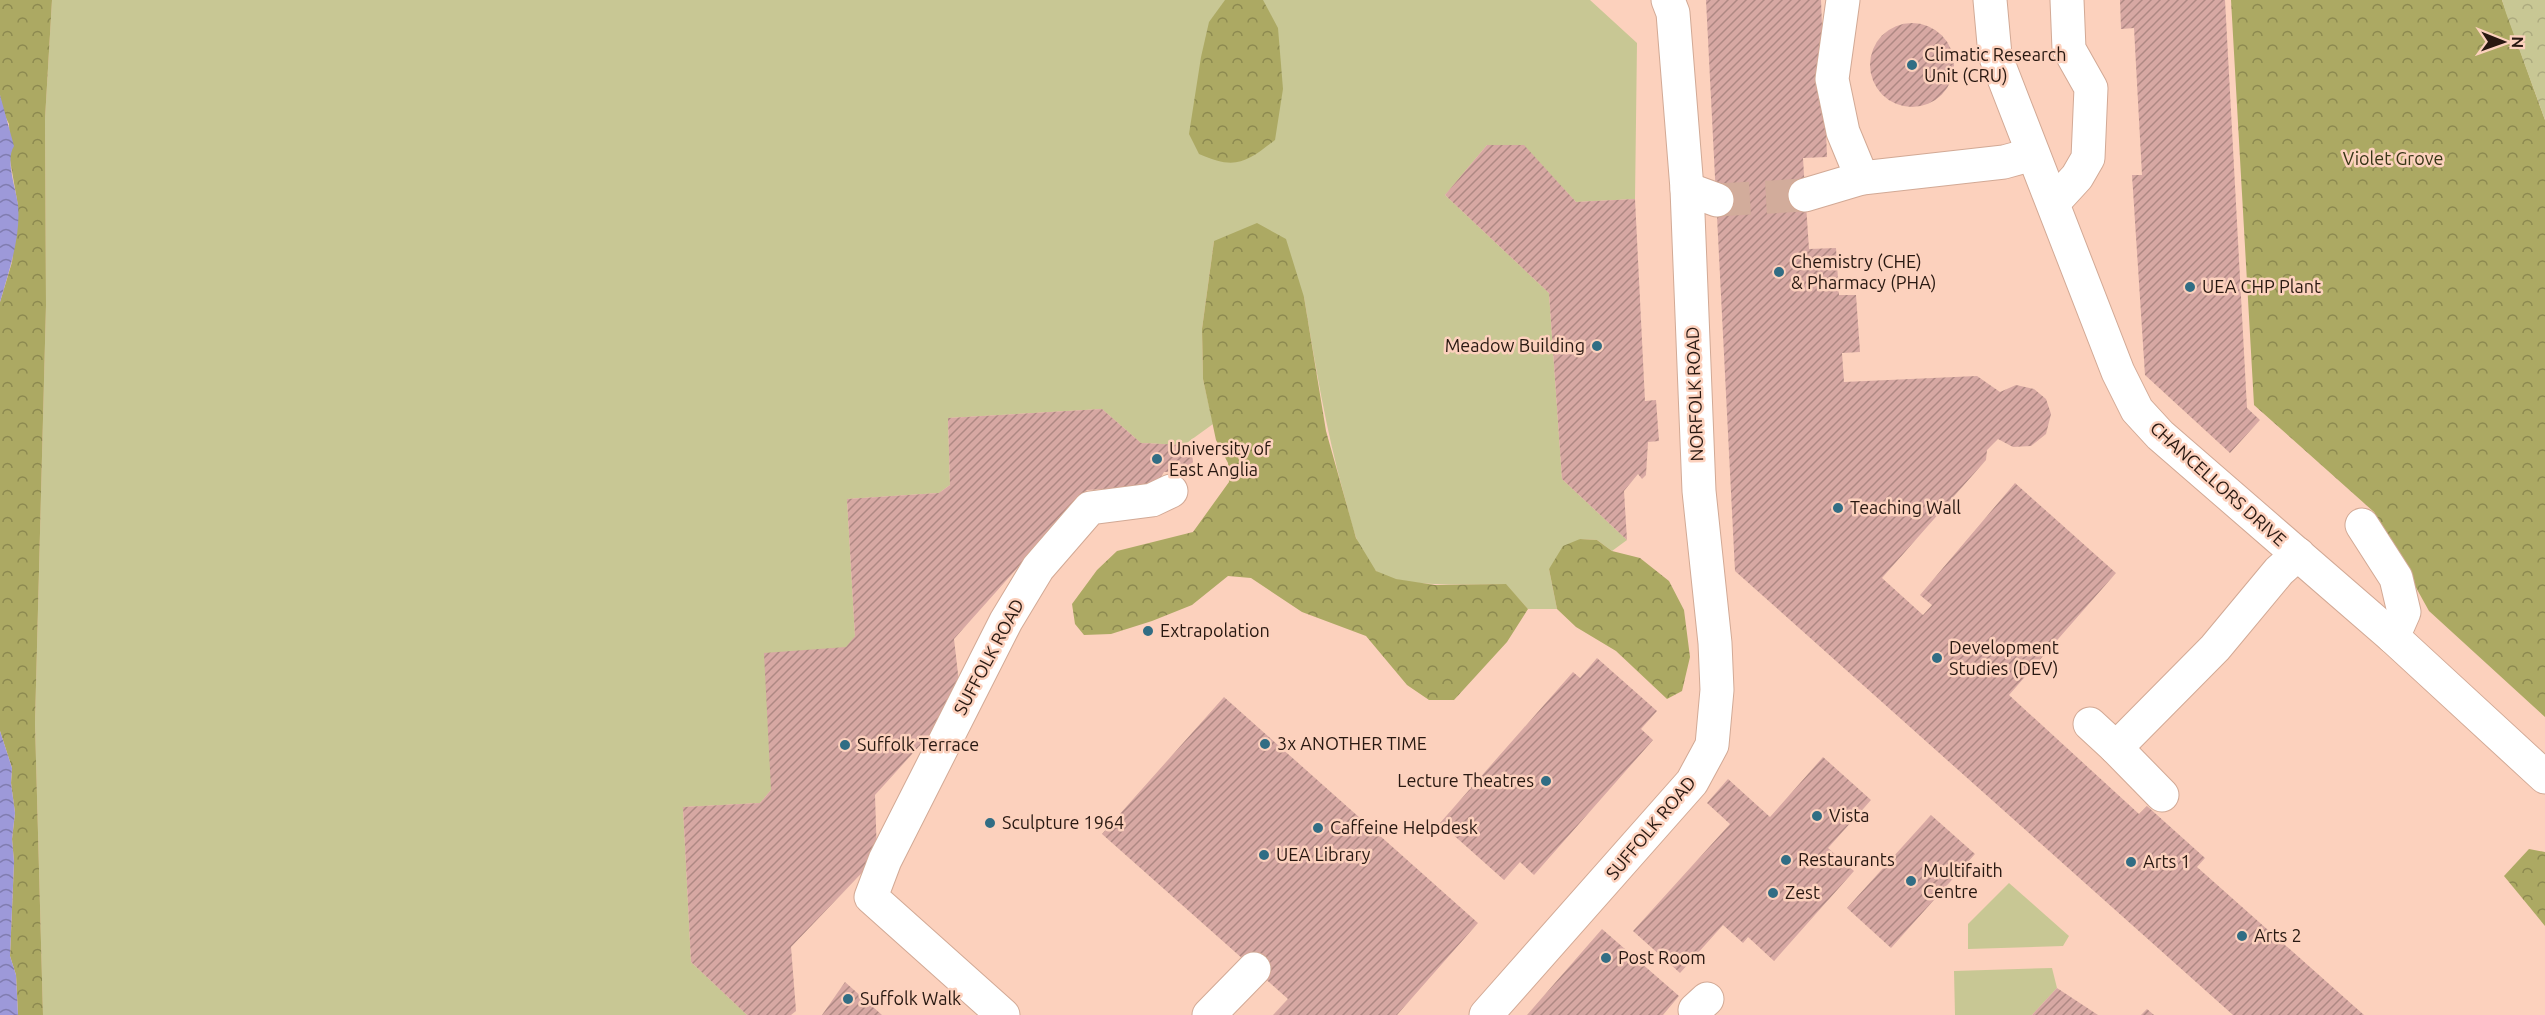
<svg xmlns="http://www.w3.org/2000/svg" width="2545" height="1015" viewBox="0 0 2545 1015" font-family="Ubuntu,sans-serif">
	<style>
		.green { fill: #c8c794 }
		.forest { fill: url(#forest-crowns) }
		.park { fill: url(#park-crowns) }
		.water { fill: url(#water-waves) }
		.building { fill: url(#building-hatch) }
		.lines { fill: none; stroke-linecap: round; stroke-linejoin: round }
		.minor-tunnel { stroke: #d2ac9b; stroke-width: 33; stroke-dasharray: 33 16; stroke-linecap: butt }
		.minor-casing { stroke: #d2a995; stroke-width: 35 }
		.minor { stroke: #fff; stroke-width: 33 }
		.poi-dot { fill: #316d84; stroke: #fcd1bd; stroke-width: 2 }
		.labels { text-anchor: middle; stroke-width: 5; stroke-linejoin: round; paint-order: stroke }
		.poi-label { font-size: 18px; fill: #281811; stroke: #fcd1bd; text-anchor: start }
		.park-label { font-size: 18px; fill: #383617; stroke: #fcd1bd }
		.street-label { font-size: 18px; fill: #281811; stroke: #fcd1bd }
	</style>
	<defs>
		<pattern id="forest-crowns" width="20" height="18" patternUnits="userSpaceOnUse" patternTransform="scale(1.5)"><rect width="20" height="18" fill="#aca963"/><path d="M2 6a3 3 0 1 1 6 0M12 15a3 3 0 1 1 6 0" fill="none" stroke="#8c8950"/></pattern>
		<pattern id="park-crowns" width="20" height="18" patternUnits="userSpaceOnUse" patternTransform="scale(1.5)"><rect width="20" height="18" fill="#c8c794"/><path d="M2 6a3 3 0 1 1 6 0M12 15a3 3 0 1 1 6 0" fill="none" stroke="#acaa7f"/></pattern>
		<pattern id="water-waves" width="16" height="10" patternUnits="userSpaceOnUse" patternTransform="scale(1.5)"><rect width="16" height="10" fill="#9d99d9"/><path d="M0 5q4-4 8 0t8 0" fill="none" stroke="#807caf"/></pattern>
		<pattern id="building-hatch" width="6" height="6" patternUnits="userSpaceOnUse" patternTransform="scale(1.5)"><rect width="6" height="6" fill="#d7a8a3"/><path d="M-1 1l2-2M0 6l6-6M5 7l2-2" fill="none" stroke="#ae8883"/></pattern>
	</defs>
	<rect width="100%" height="100%" fill="#fcd1bd"/>
	<!-- green -->
	<g class="green">
		<path d="M52,0H1590L1637,43L1635,199L1576,202L1523,145H1487L1445,195L1549,293L1562,479L1627,540L1612,551L1597,540L1580,539L1549,569L1557,609H1528L1505,584C1478,584 1394,589 1375,570C1356,551 1351,519 1344,495C1326,430 1315,364 1304,297L1214,241L1202,329L1203,379L1213,424L1184,445L1141,443L1102,409L948,418L950,485L939,493L847,499L855,636L771,790L760,803L683,807L691,962L747,1015H43L35,723L46,305L45,119Z"/>
		<path d="M2009,883L2069,936L2063,946L1968,949V924Z"/>
		<path d="M2052,968L2057,988L2032,1015H1955L1954,971Z"/>
	</g>
	<!-- forest -->
	<g class="forest">
		<path d="M0,0H52L45,119L46,305L35,723L43,1015H18L16,975L10,956L14,862L12,839L15,813L11,783L12,768L0,731V302L12,262L18,206L10,160L9,124L3,112L0,95Z"/>
		<path d="M1225,0H1263L1278,28L1283,89L1275,140C1246,163 1235,170 1199,154L1189,134L1201,57L1209,22Z"/>
		<path d="M2231,0H2502L2545,120V717L2429,611L2374,512L2254,405Z"/>
		<path d="M1257,223L1286,239L1304,297L1326,431L1356,538L1376,571L1396,579L1435,585L1506,584L1528,609L1507,642L1454,700H1429L1407,685L1366,636L1302,612L1251,578L1228,576L1192,605L1152,621L1111,634L1084,635L1075,624L1072,604L1097,570L1117,551L1193,532L1229,482L1228,463L1216,440L1203,379L1202,329L1214,241Z"/>
		<path d="M1580,539L1597,540L1612,551L1640,558L1669,581L1684,610L1690,657L1682,691L1667,699L1616,651L1576,627L1557,609L1549,569L1563,546Z"/>
		<path d="M2529,849L2545,852V926L2504,876Z"/>
	</g>
	<!-- park -->
	<path class="park" d="M2502,0H2545V120L2506,13Z"/>
	<!-- water -->
	<g class="water">
		<path d="M0,95L14,146C5,160 16,188 18,205C21,237 9,271 0,302Z"/>
		<path d="M0,731L12,768L11,783L15,813L12,839L14,862L10,956L16,975L18,1015H0Z"/>
	</g>
	<!-- building -->
	<g class="building">
		<path d="M1706,0H1821L1827,157L1803,158L1804,175L1809,249L1836,248L1839,295H1856L1860,352L1842,353L1844,382L1977,376L2000,392L2016,385L2034,389L2046,399L2051,414L2046,434L2031,446L2013,447L1998,439L1987,450L1986,460L1882,578L1923,615L1932,605L1920,595L2015,483L2116,573L2009,695L2139,814L2147,806L2205,858L2197,867L2364,1015H2233L1735,571Z"/>
		<path d="M2120,0H2225L2247,408L2260,420L2230,453L2145,375L2132,175H2142L2134,28L2121,29Z"/>
		<circle cx="1912" cy="65" r="42"/>
		<path d="M1487,145H1524L1576,202L1635,199L1645,401L1656,400L1659,441L1648,442L1646,475L1642,479L1638,474L1624,491L1627,540L1562,479L1549,293L1445,195Z"/>
		<path d="M1102,409L1141,443L1184,445L1192,453L1193,462L1183,471L1164,472L1155,486L1087,490L954,639L961,700L875,795L877,857L791,947L796,1011L791,1015H747L691,962L683,807L760,803L771,790L764,653L846,647L855,636L847,499L939,493L950,485L948,418Z"/>
		<path d="M1597,658L1657,711L1641,729L1653,740L1534,875L1520,862L1504,880L1440,823L1573,672L1580,678Z"/>
		<path d="M1224,697L1478,923L1397,1015H1273L1288,999L1102,834Z"/>
		<path d="M1823,757L1871,800L1828,848L1854,871L1774,961L1748,937L1743,943L1723,925L1680,973L1633,931L1730,824L1707,803L1728,779L1770,817Z"/>
		<path d="M1931,815L1975,854L1891,948L1847,908Z"/>
		<path d="M1602,929L1679,996L1668,1009L1663,1015H1527Z"/>
		<path d="M845,982L882,1015H822Z"/>
		<path d="M2057,988L2098,1015H2032Z"/>
		<path d="M2147,1009L2154,1015H2141Z"/>
	</g>
	<g class="lines">
		<!-- minor-tunnel -->
		<path class="minor-tunnel" d="M1717,200L1805,195"/>
		<!-- minor casing -->
		<g class="minor-casing">
			<g id="minor">
				<path d="M1843,0L1832,79L1843,132L1862,178"/>
				<path d="M1990,0L1995,55L2118,372L2137,410L2160,435L2393,637L2545,777"/>
				<path d="M1687,189L1717,200"/>
				<path d="M1805,195L1862,178L2004,162L2033,154"/>
				<path d="M2054,202L2077,177L2088,158L2091,88L2069,49L2067,0"/>
				<path d="M2362,525L2396,578L2404,612L2393,637"/>
				<path d="M2090,724L2116,748L2215,648L2279,571L2298,554"/>
				<path d="M2116,748L2162,795"/>
				<path d="M1695,1010L1707,999"/>
				<path d="M1003,1015L871,897L885,860L1006,621L1038,568L1090,508L1152,500L1171,491"/>
				<path d="M1209,1015L1254,969"/>
				<path d="M1486,1015L1692,782L1712,745L1717,690L1715,643L1699,491L1687,189L1673,13L1668,0"/>
			</g>
		</g>
		<!-- minor -->
		<use href="#minor" class="minor"/>
	</g>
	<!-- markers -->
	<g class="poi-dot">
		<circle cx="1912" cy="65" r="6"/>
		<circle cx="1779" cy="272" r="6"/>
		<circle cx="2190" cy="287" r="6"/>
		<circle cx="1597" cy="346" r="6"/>
		<circle cx="1157" cy="459" r="6"/>
		<circle cx="1838" cy="508" r="6"/>
		<circle cx="1148" cy="631" r="6"/>
		<circle cx="1937" cy="658" r="6"/>
		<circle cx="1265" cy="744" r="6"/>
		<circle cx="845" cy="745" r="6"/>
		<circle cx="1546" cy="781" r="6"/>
		<circle cx="1817" cy="816" r="6"/>
		<circle cx="990" cy="823" r="6"/>
		<circle cx="1318" cy="828" r="6"/>
		<circle cx="1264" cy="855" r="6"/>
		<circle cx="1786" cy="860" r="6"/>
		<circle cx="2131" cy="862" r="6"/>
		<circle cx="1911" cy="881" r="6"/>
		<circle cx="1773" cy="893" r="6"/>
		<circle cx="2242" cy="936" r="6"/>
		<circle cx="1606" cy="958" r="6"/>
		<circle cx="848" cy="999" r="6"/>
	</g>
	<g class="labels">
		<!-- poi labels -->
		<g class="poi-label">
			<text x="1924" y="61">Climatic Research<tspan x="1924" dy="21">Unit (CRU)</tspan></text>
			<text x="1791" y="268">Chemistry (CHE)<tspan x="1791" dy="21">&amp; Pharmacy (PHA)</tspan></text>
			<text x="2202" y="293">UEA CHP Plant</text>
			<text x="1585" y="352" text-anchor="end">Meadow Building</text>
			<text x="1169" y="455">University of<tspan x="1169" dy="21">East Anglia</tspan></text>
			<text x="1850" y="514">Teaching Wall</text>
			<text x="1160" y="637">Extrapolation</text>
			<text x="1949" y="654">Development<tspan x="1949" dy="21">Studies (DEV)</tspan></text>
			<text x="1277" y="750">3x ANOTHER TIME</text>
			<text x="857" y="751">Suffolk Terrace</text>
			<text x="1534" y="787" text-anchor="end">Lecture Theatres</text>
			<text x="1829" y="822">Vista</text>
			<text x="1002" y="829">Sculpture 1964</text>
			<text x="1330" y="834">Caffeine Helpdesk</text>
			<text x="1276" y="861">UEA Library</text>
			<text x="1798" y="866">Restaurants</text>
			<text x="2143" y="868">Arts 1</text>
			<text x="1923" y="877">Multifaith<tspan x="1923" dy="21">Centre</tspan></text>
			<text x="1785" y="899">Zest</text>
			<text x="2254" y="942">Arts 2</text>
			<text x="1618" y="964">Post Room</text>
			<text x="860" y="1005">Suffolk Walk</text>
		</g>
		<!-- park labels -->
		<g class="park-label">
			<text x="2393" y="165">Violet Grove</text>
		</g>
		<!-- street labels -->
		<g class="street-label">
			<text transform="translate(1695 394) rotate(-92)" y="6">NORFOLK ROAD</text>
			<text transform="translate(2218 484) rotate(42)" y="6">CHANCELLORS DRIVE</text>
			<text transform="translate(989 657) rotate(-62)" y="6">SUFFOLK ROAD</text>
			<text transform="translate(1651 828) rotate(-50)" y="6">SUFFOLK ROAD</text>
		</g>
	</g>
	<!-- north arrow -->
	<g transform="translate(2503 42) rotate(91)" stroke="#fcd1bd" stroke-width="4.5" paint-order="stroke">
	<path d="M0-4.5L10 22L0 15L-10 22Z" fill="#281811"/>
	<text y="-9" font-size="16" font-weight="bold" text-anchor="middle" fill="#281811">N</text>
	</g>
</svg>
